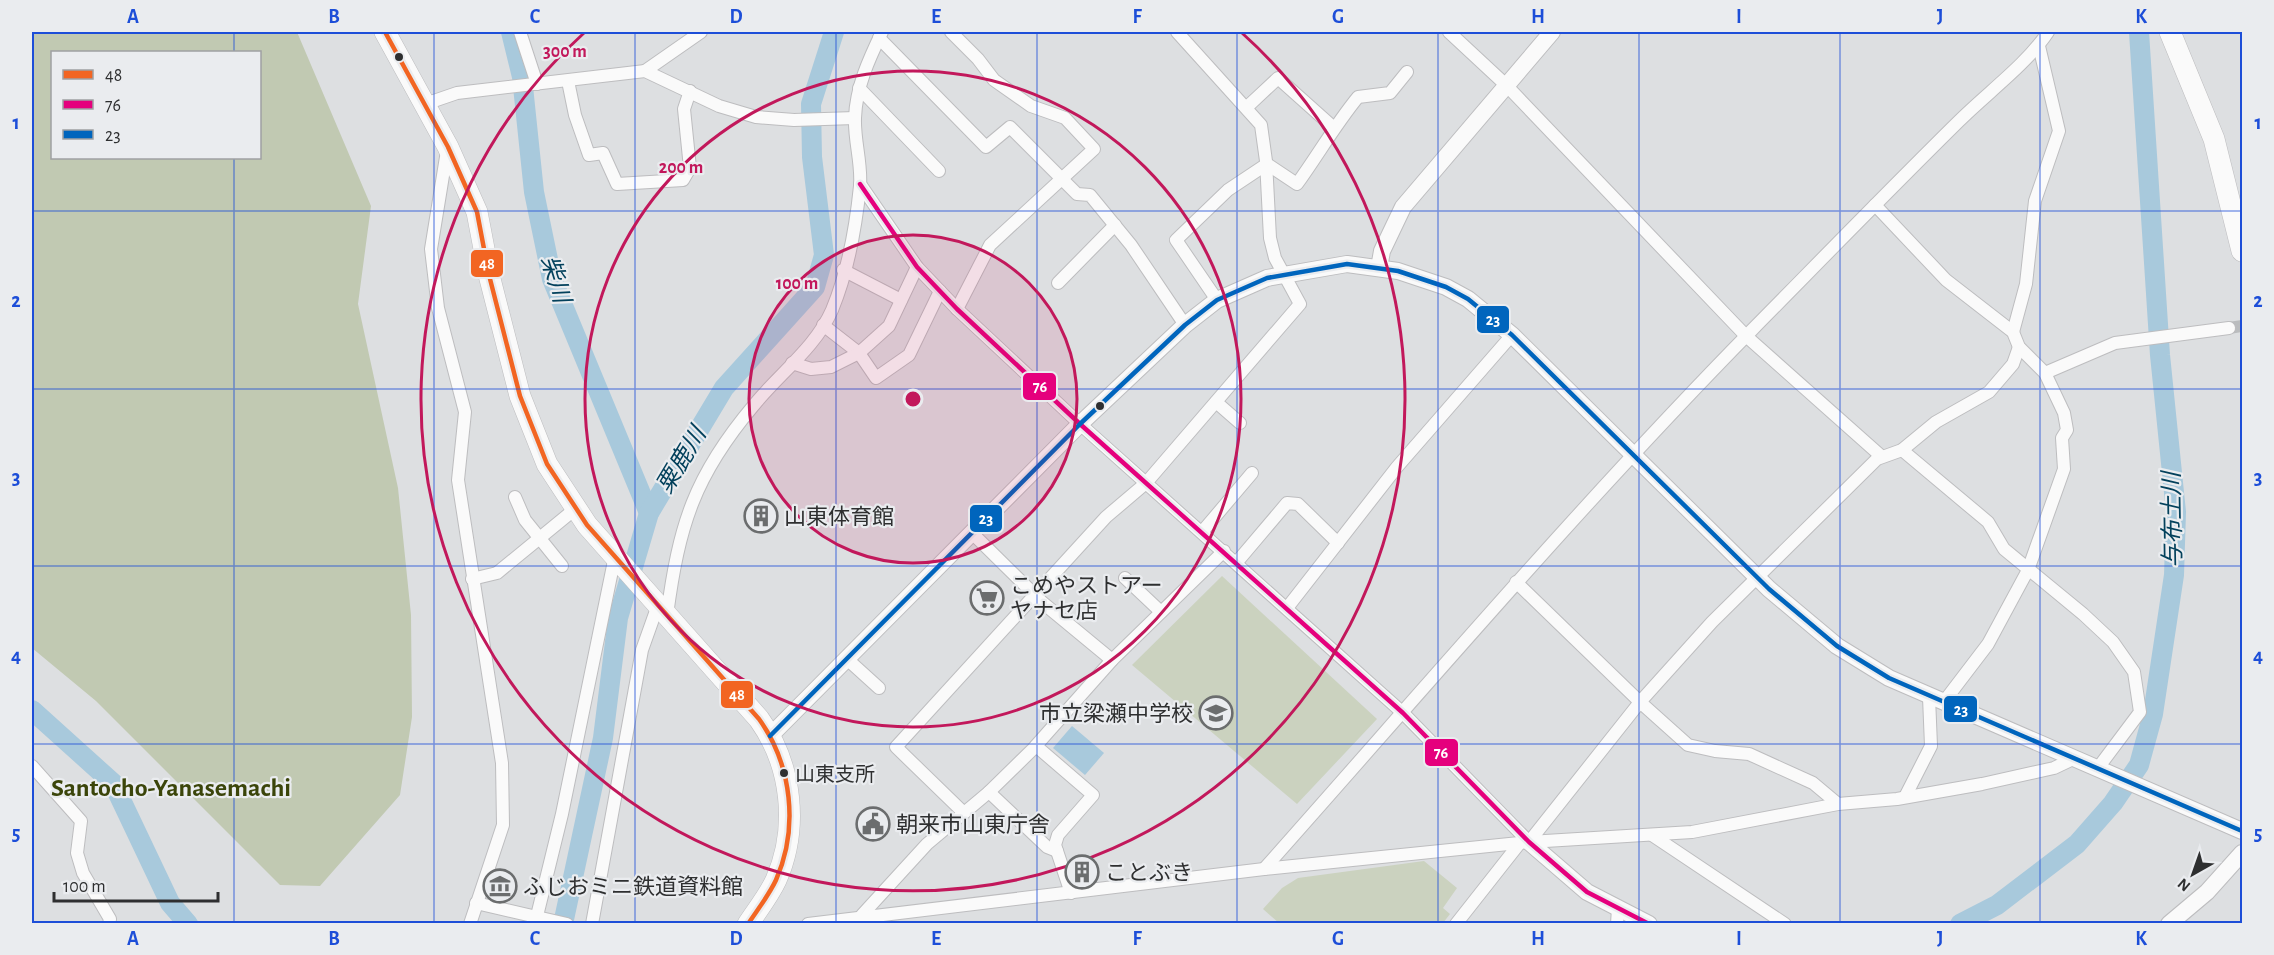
<svg xmlns="http://www.w3.org/2000/svg" width="2274" height="955" viewBox="0 0 2274 955" font-family="'Alegreya Sans','Noto Sans JP',sans-serif">
	<style>
		.green { fill: #cbd2bf }
		.forest { fill: #c1c9b2; fill-rule: evenodd }
		.water { fill: #a8c9dc }
		.lines { fill: none; stroke-linecap: round; stroke-linejoin: round }
		.river { stroke: #a8c9dc; stroke-width: 20 }
		.street-tunnel { stroke: #babcbe; stroke-width: 12; stroke-dasharray: 12 6; stroke-linecap: butt }
		.street-casing { stroke: #bdbdbf; stroke-width: 14 }
		.secondary-casing { stroke: #bdbdbf; stroke-width: 18 }
		.highway-casing { stroke: #bdbdbf; stroke-width: 22 }
		.street { stroke: #fafafa; stroke-width: 12 }
		.secondary { stroke: #fafafa; stroke-width: 16 }
		.highway { stroke: #fafafa; stroke-width: 21 }
		.bus-1-casing { stroke: #eaecef; stroke-width: 9 }
		.bus-2-casing { stroke: #eaecef; stroke-width: 9 }
		.bus-3-casing { stroke: #eaecef; stroke-width: 9 }
		.bus-1 { stroke: #f26522; stroke-width: 4.5 }
		.bus-2 { stroke: #e5007d; stroke-width: 4.5 }
		.bus-3 { stroke: #0065bd; stroke-width: 4.5 }
		.grid { fill: none; stroke: #1d4ed8; stroke-width: 1.5; stroke-opacity: 0.55 }
		.ring { fill: none; stroke: #c2185b; stroke-width: 3 }
		.bus-dot { fill: #2e2f30; stroke: #eaecef; stroke-width: 2 }
		.labels { text-anchor: middle; stroke-width: 4.5; stroke-linejoin: round; paint-order: stroke }
		.bus-label { font-size: 20px; fill: #2e2f30; stroke: #eaecef; text-anchor: start }
		.poi-label { font-size: 22px; fill: #2e2f30; stroke: #eaecef; text-anchor: start }
		.water-label { font-size: 24px; font-style: italic; fill: #03415c; stroke: #eaecef }
		.quarter-label { font-size: 26px; font-weight: bold; fill: #3b450a; stroke: #eaecef }
		.centre { fill: #c2185b; stroke: #eaecef; stroke-width: 3 }
		.ring-label { font-size: 18px; text-anchor: middle; font-weight: bold; fill: #c2185b; stroke: #eaecef; stroke-width: 4.5; stroke-linejoin: round; paint-order: stroke }
		.line-badge { stroke: #eaecef; stroke-width: 2 }
		.badge-label { font-size: 16px; text-anchor: middle; font-weight: bold; fill: #fff }
		.neatline { fill: none; stroke: #1d4ed8; stroke-width: 2 }
		.grid-label { font-size: 20px; text-anchor: middle; font-weight: bold; fill: #1d4ed8 }
	</style>
	<rect width="100%" height="100%" fill="#dddfe1"/>
	<!-- green -->
	<g class="green">
		<path d="M1222,576L1377,719L1297,804L1132,665Z"/>
		<path d="M1424,861L1457,888L1443,908L1450,914L1443,923H1279L1263,909L1282,888L1298,878Z"/>
	</g>
	<!-- forest -->
	<path class="forest" d="M32,32H297L371,206L358,304L398,488L411,615L412,717L400,795L320,886L280,885L96,701L32,648ZM52,52H260V158H52Z"/>
	<!-- water -->
	<path class="water" d="M1072,726L1104,753L1085,775L1053,748Z"/>
	<g class="lines">
		<!-- river -->
		<g class="river">
			<path d="M511,32L522,77L534,192L552,279L649,513"/>
			<path d="M32,710L113,783L170,903L188,924"/>
			<path d="M563,924L603,738L618,618L649,513L724,388L815,287L824,255L812,157L811,104L834,32"/>
			<path d="M1960,924L1997,905L2077,844L2113,803L2139,765L2153,714L2174,575L2176,512L2160,355L2139,32"/>
		</g>
		<!-- street-tunnel -->
		<path class="street-tunnel" d="M2229,328L2242,326"/>
		<!-- street casing -->
		<g class="street-casing">
			<g id="street">
				<path d="M520,32L537,84"/>
				<path d="M951,32L978,59L994,80L1031,106L1065,118L1094,149L990,245L957,309"/>
				<path d="M1449,32L1506,85L1746,336L1881,456"/>
				<path d="M879,38L986,147L1010,127L1077,194L1090,195L1131,245L1185,325"/>
				<path d="M645,71L701,32"/>
				<path d="M568,81L575,115L589,155L603,153L617,184L683,180L690,168L684,109L690,91"/>
				<path d="M859,88L939,171"/>
				<path d="M425,104L457,93L645,71L719,106L756,117L794,120L855,118"/>
				<path d="M1247,107L1278,78L1334,128"/>
				<path d="M447,151L431,249L438,308L465,412L458,480L502,763L503,825L470,924"/>
				<path d="M860,184L917,267L957,309L1080,424L1403,713L1529,842"/>
				<path d="M1875,205L1946,280L2013,332L2019,347L2045,373L2064,413L2067,430L2062,438L2064,469L2028,570L1988,644L1943,703"/>
				<path d="M843,270L901,300"/>
				<path d="M1058,283L1115,225"/>
				<path d="M1217,300L1176,240L1228,190L1267,164L1297,184C1318,155 1335,125 1358,97L1390,93L1407,72"/>
				<path d="M823,325L859,353L876,378L909,355L940,291"/>
				<path d="M2013,332L2026,284L2035,201L2059,131L2039,46"/>
				<path d="M792,363L811,369L831,367L859,353L889,326L917,267"/>
				<path d="M2045,373L2115,343L2229,328"/>
				<path d="M1216,402L1240,423"/>
				<path d="M1902,450L1988,522L2004,549L2083,614L2113,642L2134,672L2140,712L2098,768"/>
				<path d="M515,497L525,520L562,566"/>
				<path d="M1202,532L1252,473"/>
				<path d="M972,533L1043,603L1112,660"/>
				<path d="M1237,562L1287,503L1298,504L1338,543"/>
				<path d="M1125,578L1161,612"/>
				<path d="M472,579L497,573L575,509"/>
				<path d="M1516,582L1640,702L1688,745L1715,751L1749,754L1813,783L1838,804"/>
				<path d="M1287,608L1397,467L1512,335"/>
				<path d="M667,615C679,525 694,476 754,405C779,374 816,347 832,310C847,274 856,225 860,186C862,164 854,140 855,118C856,87 869,59 882,32"/>
				<path d="M847,659L879,688"/>
				<path d="M1036,746L1093,795L1058,835L1055,845L1071,893"/>
				<path d="M32,766L81,821L77,853L83,873L110,919L109,924"/>
				<path d="M989,792L1047,847L1057,851"/>
				<path d="M1905,797L1931,746L1929,697"/>
				<path d="M964,813L896,747L1106,517L1146,483L1300,304L1275,258L1270,238L1266,161L1261,125L1177,32"/>
				<path d="M1652,835L1785,924"/>
				<path d="M1529,842L1640,702L1712,622L1877,459L1902,450L1936,422L1989,392L2013,364L2019,347"/>
				<path d="M1264,869C1425,688 1582,503 1752,330C1821,260 1889,190 1959,121C1987,93 2027,64 2048,32"/>
				<path d="M476,903L567,924"/>
				<path d="M862,915L927,844L989,792L1033,749L1112,660L1224,551"/>
				<path d="M535,924L562,814L615,556"/>
				<path d="M592,924L642,650L658,605"/>
				<path d="M808,924L1264,869L1529,842L1692,832L1838,804L1897,799L1982,784L2054,768L2075,758"/>
				<path d="M1456,924L1519,844"/>
				<path d="M1617,924L1618,908"/>
			</g>
		</g>
		<!-- secondary casing -->
		<g class="secondary-casing">
			<g id="secondary">
				<path d="M1379,268L1382,251L1403,207L1552,32"/>
				<path d="M770,736L1080,424L1185,325L1217,300L1267,278L1347,264L1398,271L1446,287L1468,299L1512,335L1769,589L1837,646L1889,678L2242,831"/>
				<path d="M1529,842L1587,892L1649,924"/>
				<path d="M2169,924L2207,892L2242,853"/>
			</g>
		</g>
		<!-- highway casing -->
		<g class="highway-casing">
			<g id="highway">
				<path d="M385,32L448,147L477,212L489,275L520,396L547,464L587,525L759,719C792,765 799,828 776,880C769,895 758,909 748,924"/>
				<path d="M2170,32L2214,139L2242,251"/>
			</g>
		</g>
		<!-- street -->
		<use href="#street" class="street"/>
		<!-- secondary -->
		<use href="#secondary" class="secondary"/>
		<!-- highway -->
		<use href="#highway" class="highway"/>
		<!-- bus-1 casing -->
		<g class="bus-1-casing">
			<path id="bus-1" d="M385,32L448,147L477,212L489,275L520,396L547,464L587,525L759,719C792,765 799,828 776,880C769,895 758,909 748,924"/>
		</g>
		<!-- bus-2 casing -->
		<g class="bus-2-casing">
			<path id="bus-2" d="M860,184L917,267L957,309L1080,424L1403,713L1529,842L1587,892L1649,924"/>
		</g>
		<!-- bus-3 casing -->
		<g class="bus-3-casing">
			<path id="bus-3" d="M770,736L1080,424L1185,325L1217,300L1267,278L1347,264L1398,271L1446,287L1468,299L1512,335L1769,589L1837,646L1889,678L2242,831"/>
		</g>
		<!-- bus-1 -->
		<use href="#bus-1" class="bus-1"/>
		<!-- bus-2 -->
		<use href="#bus-2" class="bus-2"/>
		<!-- bus-3 -->
		<use href="#bus-3" class="bus-3"/>
	</g>
	<!-- grid -->
	<path class="grid" d="M234,32V52M434,32V924M635,32V924M836,32V924M1037,32V924M1237,32V924M1438,32V924M1639,32V924M1840,32V924M2040,32V924M234,158V924M32,211H2242M32,389H2242M32,566H2242M32,744H2242"/>
	<!-- distance rings -->
	<circle cx="913" cy="399" r="164" fill="#c2185b" fill-opacity=".12"/>
	<g class="ring">
		<circle cx="913" cy="399" r="164"/>
		<circle cx="913" cy="399" r="328"/>
		<path d="M1242 33A492 492 0 1 1 584 33"/>
	</g>
	<!-- icons -->
	<defs>
		<g id="building-ring" transform="scale(1.725)"><circle r="9.5" fill="#eaecef" stroke="#6b6d6e" stroke-width="1.5"/><path d="M-4-6H4V6H1V3H-1V6H-4ZM-2.5-4.3h1.7v1.8h-1.7ZM.8-4.3h1.7v1.8H.8ZM-2.5-1h1.7V.8h-1.7ZM.8-1h1.7V.8H.8Z" fill="#6b6d6e"/></g>
		<g id="supermarket-ring" transform="scale(1.725)"><circle r="9.5" fill="#eaecef" stroke="#6b6d6e" stroke-width="1.5"/><path d="M-6-5.5h2.5l.6 2H6L4.5 2H-2.5L-4.4-4H-6ZM-1.5 3.2a1.3 1.3 0 1 0 .1 0ZM3 3.2a1.3 1.3 0 1 0 .1 0Z" fill="#6b6d6e"/></g>
		<g id="school-ring" transform="scale(1.725)"><circle r="9.5" fill="#eaecef" stroke="#6b6d6e" stroke-width="1.5"/><path d="M0-5L7-2L0 1L-7-2ZM-4 1L0 2.5L4 1V4Q0 6-4 4Z" fill="#6b6d6e"/></g>
		<g id="civic-ring" transform="scale(1.725)"><circle r="9.5" fill="#eaecef" stroke="#6b6d6e" stroke-width="1.5"/><path d="M-.6-6.5H3V-4.5H.6V-3L4-1V1h2V6H-6V1h2V-1L-.6-3ZM-1.2 2.5V6h2.4V2.5Z" fill="#6b6d6e"/></g>
		<g id="museum-ring" transform="scale(1.725)"><circle r="9.5" fill="#eaecef" stroke="#6b6d6e" stroke-width="1.5"/><path d="M0-6L6-3V-2H-6V-3ZM-5-1h2V3h-2ZM-1-1h2V3h-2ZM3-1h2V3H3ZM-6 4H6V6H-6Z" fill="#6b6d6e"/></g>
	</defs>
	<g fill-rule="evenodd">
		<use href="#building-ring" x="761" y="516"/>
		<use href="#supermarket-ring" x="987" y="598"/>
		<use href="#school-ring" x="1216" y="713"/>
		<use href="#civic-ring" x="873" y="824"/>
		<use href="#building-ring" x="1082" y="872"/>
		<use href="#museum-ring" x="500" y="886"/>
	</g>
	<!-- markers -->
	<g class="bus-dot">
		<circle cx="399" cy="57" r="5"/>
		<circle cx="1100" cy="406" r="5"/>
		<circle cx="784" cy="773" r="5"/>
	</g>
	<g class="labels">
		<!-- bus labels -->
		<g class="bus-label">
			<text x="795" y="781">山東支所</text>
		</g>
		<!-- poi labels -->
		<g class="poi-label">
			<text x="784" y="524">山東体育館</text>
			<text x="1010" y="593">こめやストアー<tspan x="1010" dy="25">ヤナセ店</tspan></text>
			<text x="1193" y="721" text-anchor="end">市立梁瀬中学校</text>
			<text x="896" y="832">朝来市山東庁舎</text>
			<text x="1105" y="880">ことぶき</text>
			<text x="523" y="894">ふじおミニ鉄道資料館</text>
		</g>
		<!-- water labels -->
		<g class="water-label">
			<text transform="translate(556 279) rotate(73)" y="8">柴川</text>
			<text transform="translate(681 460) rotate(-59)" y="8">粟鹿川</text>
			<text transform="translate(2172 520) rotate(-91)" y="8">与布土川</text>
		</g>
		<!-- quarter labels -->
		<g class="quarter-label">
			<text x="171" y="796">Santocho-Yanasemachi</text>
		</g>
	</g>
	<circle cx="913" cy="399" r="9" class="centre"/>
	<g class="ring-label">
		<text x="565" y="57">300 m</text>
		<text x="681" y="173">200 m</text>
		<text x="797" y="289">100 m</text>
	</g>
	<g class="line-badge">
		<rect x="470" y="249" width="34" height="29" rx="6" fill="#f26522"/>
		<rect x="1476" y="305" width="34" height="29" rx="6" fill="#0065bd"/>
		<rect x="1022" y="372" width="35" height="29" rx="6" fill="#e5007d"/>
		<rect x="969" y="504" width="34" height="29" rx="6" fill="#0065bd"/>
		<rect x="720" y="680" width="34" height="29" rx="6" fill="#f26522"/>
		<rect x="1943" y="695" width="35" height="28" rx="6" fill="#0065bd"/>
		<rect x="1424" y="738" width="35" height="29" rx="6" fill="#e5007d"/>
	</g>
	<g class="badge-label">
		<text x="487" y="269">48</text>
		<text x="1493" y="325">23</text>
		<text x="1040" y="392">76</text>
		<text x="986" y="524">23</text>
		<text x="737" y="700">48</text>
		<text x="1961" y="715">23</text>
		<text x="1441" y="758">76</text>
	</g>
	<!-- border -->
	<rect width="2274" height="955" fill="none" stroke="#eaecef" stroke-width="66"/>
	<!-- legend -->
	<rect x="51" y="51" width="210" height="108" fill="#eaecef" stroke="#9fa0a3" stroke-width="1.5"/>
	<rect x="63" y="70" width="30" height="9" fill="#f26522" stroke="#9fa0a3" stroke-width="1.5"/>
	<text x="105" y="81" font-size="18" fill="#2e2f30">48</text>
	<rect x="63" y="100" width="30" height="9" fill="#e5007d" stroke="#9fa0a3" stroke-width="1.5"/>
	<text x="105" y="111" font-size="18" fill="#2e2f30">76</text>
	<rect x="63" y="130" width="30" height="9" fill="#0065bd" stroke="#9fa0a3" stroke-width="1.5"/>
	<text x="105" y="141" font-size="18" fill="#2e2f30">23</text>
	<!-- north arrow -->
	<g transform="translate(2193 874) rotate(220)" stroke="#eaecef" stroke-width="4.5" paint-order="stroke">
	<path d="M0-4.5L10 22L0 15L-10 22Z" fill="#2e2f30"/>
	<text y="-9" font-size="16" font-weight="bold" text-anchor="middle" fill="#2e2f30">N</text>
	</g>
	<!-- scale -->
	<path d="M54 892v9h164v-9" fill="none" stroke="#2e2f30" stroke-width="3"/>
	<text x="63" y="892" font-size="18" fill="#2e2f30" stroke="#eaecef" stroke-width="4.5" paint-order="stroke">100 m</text>
	<rect x="33" y="33" width="2208" height="889" class="neatline"/>
	<g class="grid-label">
		<text x="133" y="23">A</text>
		<text x="334" y="23">B</text>
		<text x="535" y="23">C</text>
		<text x="736" y="23">D</text>
		<text x="936" y="23">E</text>
		<text x="1137" y="23">F</text>
		<text x="1338" y="23">G</text>
		<text x="1538" y="23">H</text>
		<text x="1739" y="23">I</text>
		<text x="1940" y="23">J</text>
		<text x="2141" y="23">K</text>
		<text x="16" y="129">1</text>
		<text x="2258" y="129">1</text>
		<text x="16" y="307">2</text>
		<text x="2258" y="307">2</text>
		<text x="16" y="484">3</text>
		<text x="2258" y="484">3</text>
		<text x="16" y="662">4</text>
		<text x="2258" y="662">4</text>
		<text x="16" y="840">5</text>
		<text x="2258" y="840">5</text>
		<text x="133" y="945">A</text>
		<text x="334" y="945">B</text>
		<text x="535" y="945">C</text>
		<text x="736" y="945">D</text>
		<text x="936" y="945">E</text>
		<text x="1137" y="945">F</text>
		<text x="1338" y="945">G</text>
		<text x="1538" y="945">H</text>
		<text x="1739" y="945">I</text>
		<text x="1940" y="945">J</text>
		<text x="2141" y="945">K</text>
	</g>
</svg>
